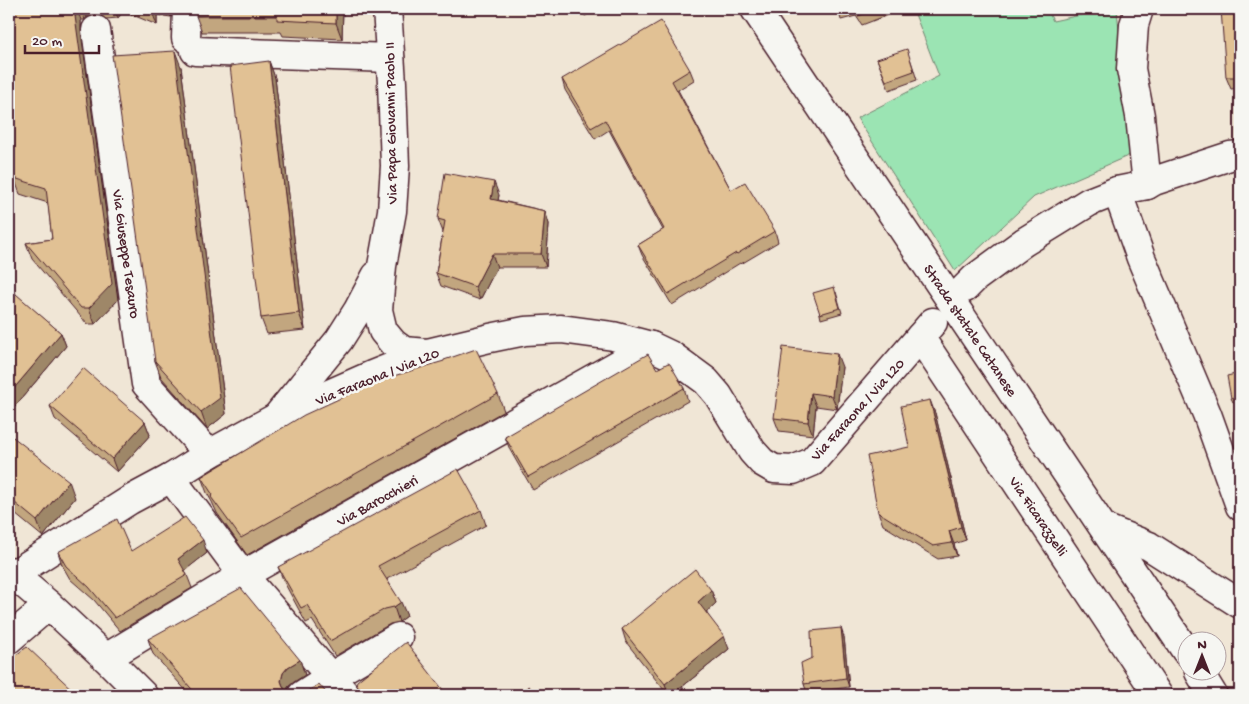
<svg xmlns="http://www.w3.org/2000/svg" width="1249" height="704" viewBox="0 0 1249 704" font-family="'Gochi Hand',sans-serif">
	<style>
		.green { fill: #9be4b3; stroke: #72826f }
		.lines { fill: none; stroke-linecap: round; stroke-linejoin: round }
		.minor-casing { stroke: #4a1f2b; stroke-width: 31 }
		.major-casing { stroke: #4a1f2b; stroke-width: 31 }
		.minor { stroke: #f6f6f2; stroke-width: 28 }
		.major { stroke: #f6f6f2; stroke-width: 28 }
		.wall { fill: #c2a67f; stroke: #4a1f2b }
		.shaded-wall { fill: #9e8768; stroke: #4a1f2b }
		.building { fill: #e1c194; stroke: #4a1f2b }
		.labels { text-anchor: middle; stroke-width: 5; stroke-linejoin: round; paint-order: stroke }
		.street-label { font-size: 15px; fill: #4a1f2b; stroke: #f6f6f2 }
	</style>
	<rect width="100%" height="100%" fill="#f0e6d6"/>
	<filter id="ink" filterUnits="userSpaceOnUse"><feTurbulence type="fractalNoise" baseFrequency=".02" numOctaves="2"/><feDisplacementMap in="SourceGraphic" scale="10" xChannelSelector="R" yChannelSelector="G"/><feConvolveMatrix kernelMatrix="1 2 1 2 8 2 1 2 1" color-interpolation-filters="sRGB"/></filter>
	<g filter="url(#ink)">
		<!-- green -->
		<path class="green" d="M913,9H1047L1053,21L1108,9H1117L1130,155L1034,197L955,271L857,118L939,76Z"/>
		<g class="lines">
			<!-- minor casing -->
			<g class="minor-casing">
				<g id="minor">
					<path d="M387,9L392,83L395,166L392,211L382,266L378,310L383,331L393,343L404,351L427,353"/>
					<path d="M1139,9L1134,25L1131,69L1140,116L1147,185"/>
					<path d="M96,30L146,384L209,454"/>
					<path d="M186,38L187,9"/>
					<path d="M195,51L390,58"/>
					<path d="M1117,191L1141,258L1207,414L1240,506"/>
					<path d="M965,288L975,278L1024,242L1089,202L1117,191L1147,185L1154,181L1230,156L1240,155"/>
					<path d="M920,337L1158,695"/>
					<path d="M279,414L339,340L358,310L376,276"/>
					<path d="M171,478L243,575L346,695"/>
					<path d="M1104,528L1149,546L1240,604"/>
					<path d="M14,574L130,500L171,478L209,454L277,417L372,375L427,353L490,338L525,331L561,329L613,336L651,346L672,356L706,381L718,395L752,451L762,462L774,469L793,470L812,462L933,322"/>
					<path d="M9,639L49,605"/>
					<path d="M106,658L243,575L651,346"/>
					<path d="M302,695L330,677L398,637"/>
				</g>
			</g>
			<!-- major casing -->
			<g class="major-casing">
				<g id="major">
					<path d="M755,9L1186,651"/>
					<path d="M9,571L49,605L106,658L143,695"/>
					<path d="M1199,672L1213,695"/>
				</g>
			</g>
			<!-- minor -->
			<use href="#minor" class="minor"/>
			<!-- major -->
			<use href="#major" class="major"/>
		</g>
		<!-- wall -->
		<g class="wall">
			<path d="M9,9H171V17L157,15V25L123,11L118,18L106,19L101,15H94L87,17L85,20H81V32L118,300L95,324H87L32,259L26,243L52,239L48,203L20,194L14,178Z"/>
			<path d="M343,9L342,39L283,36L281,32H202L196,16Z"/>
			<path d="M581,9H597L585,16Z"/>
			<path d="M799,9H806L801,12Z"/>
			<path d="M838,9H897L898,11L862,25L856,16L841,20Z"/>
			<path d="M1240,9V88L1231,89L1226,77Z"/>
			<path d="M910,58L917,80L889,90L877,59Z"/>
			<path d="M269,61L275,78L305,330L267,334L261,318Z"/>
			<path d="M181,67L226,414L207,429L161,377L155,361Z"/>
			<path d="M690,70L694,80L678,90L731,190L775,231L778,242L741,264L740,263L672,305L642,255L638,245L663,230L609,130L595,139L565,90L562,79Z"/>
			<path d="M499,195L498,200L545,211L549,224L546,267H497L480,300L441,286L436,273L443,232L438,219Z"/>
			<path d="M9,272L13,284L9,289L61,333L66,346L15,406L9,401Z"/>
			<path d="M836,292L842,313L821,319L820,314Z"/>
			<path d="M842,367L837,409L816,406L813,435L779,431L774,418Z"/>
			<path d="M657,369L684,388L688,401L533,490L510,450L505,437Z"/>
			<path d="M1240,373V400L1233,402L1231,398Z"/>
			<path d="M498,394L504,411L247,555L217,513L212,502L207,493L201,477Z"/>
			<path d="M50,406L145,422L150,435L117,472L55,419Z"/>
			<path d="M935,413L966,540L954,544L957,556L938,559L883,525L878,512L909,447Z"/>
			<path d="M9,442L75,498L43,537L9,509Z"/>
			<path d="M481,510L486,525L387,579L407,616L399,622L390,624L335,656L312,620L306,623L284,582L278,567Z"/>
			<path d="M58,552L207,553L185,570L192,588L120,631L94,600L70,579L62,565Z"/>
			<path d="M711,590L716,603L706,612L729,649L672,695H668L626,642L622,629Z"/>
			<path d="M844,637L849,687L807,693L804,684L812,658Z"/>
			<path d="M148,639L300,660L305,675L294,682L288,687L287,692L290,694L296,695H190L153,654Z"/>
			<path d="M356,683L447,695H361Z"/>
		</g>
		<!-- shaded-wall -->
		<g class="shaded-wall">
			<path d="M75,9H77L81,20V32L118,300L95,324L89,308L75,16Z"/>
			<path d="M81,9H84L87,17L85,20Z"/>
			<path d="M114,9H122L123,11L118,18Z"/>
			<path d="M151,9H155L157,15V25Z"/>
			<path d="M168,9H171V17Z"/>
			<path d="M336,9H343L342,39L336,23Z"/>
			<path d="M175,51L181,67L226,414L207,429L201,412Z"/>
			<path d="M269,61L275,78L305,330L299,313Z"/>
			<path d="M494,182L499,195L496,212L491,199Z"/>
			<path d="M545,211L549,224L546,267L541,254Z"/>
			<path d="M492,254L497,267L480,300L475,287Z"/>
			<path d="M9,272L13,284L9,290Z"/>
			<path d="M61,333L66,346L15,406L10,393Z"/>
			<path d="M837,354L842,367L837,409L832,396Z"/>
			<path d="M811,393L816,406L813,435L808,422Z"/>
			<path d="M930,400L935,413L966,540L961,527Z"/>
			<path d="M145,422L150,435L117,472L112,459Z"/>
			<path d="M69,481L75,498L43,537L37,521Z"/>
			<path d="M949,531L954,544L957,556L952,543Z"/>
			<path d="M203,540L207,553L183,572L178,559Z"/>
			<path d="M711,590L716,603L703,615L698,602Z"/>
			<path d="M401,602L407,616L399,622L394,607Z"/>
			<path d="M841,628L844,637L849,687L846,678Z"/>
			<path d="M724,636L729,649L672,695H669L665,684Z"/>
			<path d="M300,660L305,675L294,682L288,687L287,695L281,681L283,673L288,667Z"/>
		</g>
		<!-- building -->
		<g class="building">
			<path d="M9,9H75V16L112,284L89,308H81L26,243L52,239L46,188L14,178L9,104Z"/>
			<path d="M196,9H336V23L277,20V16H196Z"/>
			<path d="M838,9H847L838,11Z"/>
			<path d="M853,9H878L858,16Z"/>
			<path d="M1221,9H1240V77H1226Z"/>
			<path d="M661,21L690,70L672,81L731,190L745,182L775,231L737,254L736,253L668,294L638,245L664,229L605,120L591,128L562,79Z"/>
			<path d="M907,49L914,71L886,81L877,59Z"/>
			<path d="M175,51L220,398L201,412L155,361L112,55Z"/>
			<path d="M269,61L299,313L261,318L230,66Z"/>
			<path d="M445,173L494,182L491,199L545,211L541,254H492L475,287L436,273L445,221L438,219Z"/>
			<path d="M834,287L840,308L820,314L813,293Z"/>
			<path d="M9,288L61,333L10,393L9,392Z"/>
			<path d="M783,347L837,354L832,396L811,393L808,422L774,418Z"/>
			<path d="M476,349L498,394L241,538L211,497L213,495L201,477L304,415L380,380L444,361V360Z"/>
			<path d="M648,354L657,369L668,363L670,364L684,388L528,477L505,437Z"/>
			<path d="M83,368L145,422L112,459L50,406Z"/>
			<path d="M1240,373V395L1231,398L1227,376Z"/>
			<path d="M930,400L961,527L949,531L952,543L933,546L878,512L867,456L909,447L901,406Z"/>
			<path d="M13,437L69,481L37,521L9,498V442Z"/>
			<path d="M458,469L481,510L378,566L401,602L394,607L385,609L330,641L307,605L301,608L278,567Z"/>
			<path d="M185,517L203,540L178,559L187,575L115,618L89,587L66,566L58,552L117,519L131,551Z"/>
			<path d="M695,569L711,590L698,602L724,636L665,684L622,629Z"/>
			<path d="M241,588L300,660L288,667L283,673L281,681L284,689L290,694L296,695H197L148,639Z"/>
			<path d="M841,628L846,678L804,684L801,663L812,658L811,631Z"/>
			<path d="M406,642L447,695H364L356,683L357,681Z"/>
			<path d="M27,647L78,695H9V660Z"/>
			<path d="M319,684L328,695H299L305,693Z"/>
			<path d="M529,686L536,695H516Z"/>
		</g>
	</g>
	<g class="labels">
		<!-- street labels -->
		<g class="street-label">
			<text transform="translate(390 123) rotate(-91)" y="5">Via Papa Giovanni Paolo II</text>
			<text transform="translate(127 254) rotate(82)" y="5">Via Giuseppe Tesauro</text>
			<text transform="translate(971 330) rotate(56)" y="5">Strada statale Catanese</text>
			<text transform="translate(377 376) rotate(-22)" y="5">Via Faraona / Via L20</text>
			<text transform="translate(857 409) rotate(-48)" y="5">Via Faraona / Via L20</text>
			<text transform="translate(377 500) rotate(-29)" y="5">Via Barocchieri</text>
			<text transform="translate(1039 516) rotate(56)" y="5">Via Ficarazzelli</text>
		</g>
	</g>
	<!-- margin -->
	<rect width="1249" height="704" fill="none" stroke="#f6f6f2" stroke-width="30"/>
	<rect x="15" y="15" width="1219" height="674" fill="none" stroke="#4a1f2b" stroke-width="2" filter="url(#ink)"/>
	<!-- north arrow -->
	<g transform="translate(1202 656)"><circle r="24" fill="#f6f6f2" stroke="#b1a0a2"/>
	<path d="M0-4L9 19L0 12L-9 19Z" fill="#4a1f2b"/>
	<text y="-8" font-size="14" font-weight="bold" text-anchor="middle" fill="#4a1f2b">N</text>
	</g>
	<!-- scale -->
	<path d="M25 45v8h74v-8" fill="none" stroke="#4a1f2b" stroke-width="2.5"/>
	<text x="32" y="45" font-size="15" fill="#4a1f2b" stroke="#f6f6f2" stroke-width="4" paint-order="stroke">20 m</text>
</svg>
